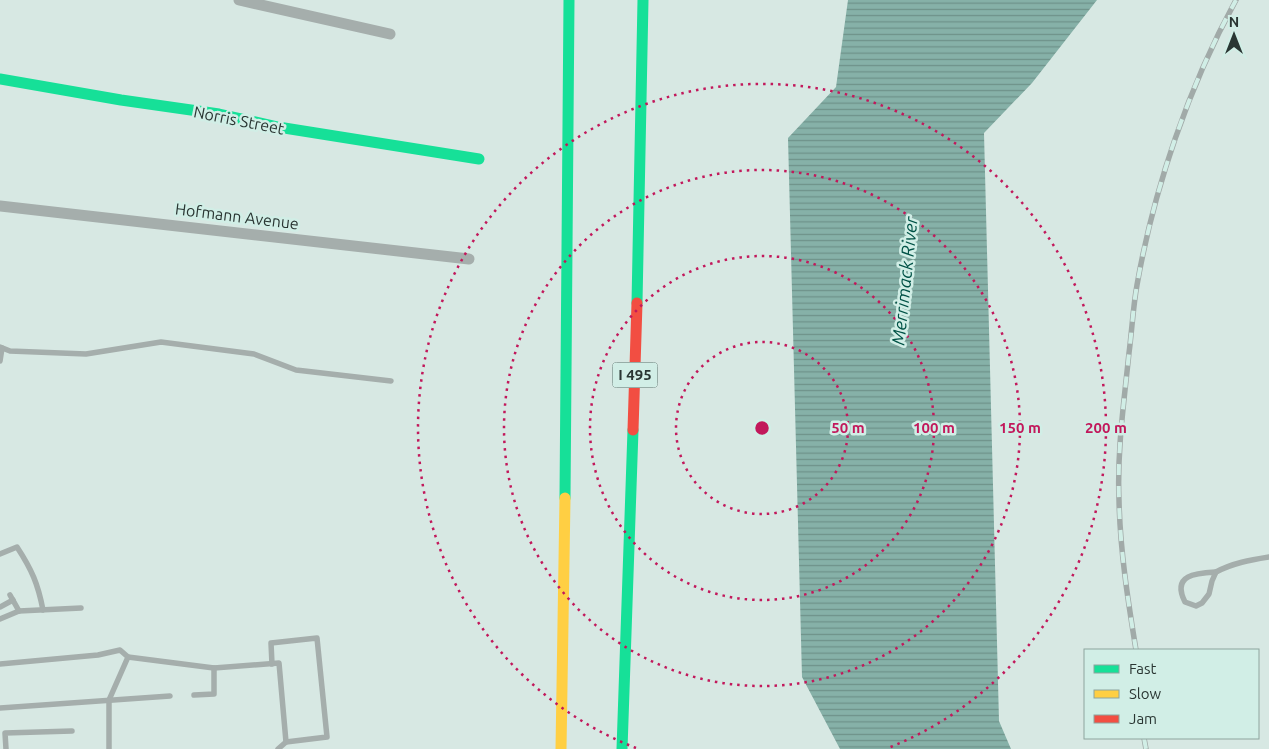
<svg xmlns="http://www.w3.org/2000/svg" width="1269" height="749" viewBox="0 0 1269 749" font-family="Ubuntu,sans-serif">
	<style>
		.water { fill: url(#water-rules) }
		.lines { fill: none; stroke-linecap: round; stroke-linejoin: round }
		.lane { stroke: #a5aeac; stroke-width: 5.5 }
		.street { stroke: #a5aeac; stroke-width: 11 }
		.fast { stroke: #16e098; stroke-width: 11 }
		.slow { stroke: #ffcf43; stroke-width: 11 }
		.jam { stroke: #f24e42; stroke-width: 11 }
		.rail-casing { stroke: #a1aaa8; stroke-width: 5.5 }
		.rail { stroke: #d1eee6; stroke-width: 4; stroke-dasharray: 11; stroke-linecap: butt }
		.ring { fill: none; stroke: #c2185b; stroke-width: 2.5; stroke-dasharray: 2.5 5 }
		.labels { text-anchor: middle; stroke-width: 5; stroke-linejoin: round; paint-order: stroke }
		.shield { fill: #d1eee6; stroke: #5c6d69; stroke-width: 1 }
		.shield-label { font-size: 15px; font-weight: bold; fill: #2a3633 }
		.street-label { font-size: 16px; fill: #2a3633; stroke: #d1eee6 }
		.water-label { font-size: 18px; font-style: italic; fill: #005246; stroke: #d1eee6 }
		.centre { fill: #c2185b; stroke: #d1eee6; stroke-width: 2.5 }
		.ring-label { font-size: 15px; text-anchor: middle; font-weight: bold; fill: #c2185b; stroke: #d1eee6; stroke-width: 5; stroke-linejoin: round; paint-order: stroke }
	</style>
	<defs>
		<pattern id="water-rules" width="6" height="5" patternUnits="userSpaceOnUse" patternTransform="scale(1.25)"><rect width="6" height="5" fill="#86b1a8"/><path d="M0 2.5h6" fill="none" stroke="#6e9189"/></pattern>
	</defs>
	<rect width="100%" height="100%" fill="#d7e8e3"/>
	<!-- water -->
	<path class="water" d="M848,0H1097L1032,83L984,133L999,721L1011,749H840L802,677L788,138L836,87Z"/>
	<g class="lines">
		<!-- lane -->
		<g class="lane">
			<path d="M0,347L10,351L86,354L161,342L254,354L296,370L391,381"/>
			<path d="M0,361L2,348"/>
			<path d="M0,554L17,547C32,570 38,584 43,610"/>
			<path d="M1216,572L1212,581L1209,594L1202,603L1196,606L1185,602C1171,574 1197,573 1216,572Z"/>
			<path d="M1216,572C1233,563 1250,560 1269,557"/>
			<path d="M10,595L19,611"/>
			<path d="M0,607L13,600"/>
			<path d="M0,619L19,611L81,608"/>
			<path d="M128,657L214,668L279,663L286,742L278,749"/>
			<path d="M0,664L98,655L120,650L128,657L109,700V749"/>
			<path d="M272,664L271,643L317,638L327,737L286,742"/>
			<path d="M194,695L214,694V668"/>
			<path d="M0,708L170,696"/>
			<path d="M6,749L5,733L72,731"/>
		</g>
		<!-- street -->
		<g class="street">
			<path d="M239,0L390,34"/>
			<path d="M0,206L469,259"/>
		</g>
		<!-- fast -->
		<g class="fast">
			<path d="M0,79L121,100L219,114L278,127L479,159"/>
			<path d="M637,303L643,0"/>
			<path d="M565,498L569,0"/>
			<path d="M622,749L633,430"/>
		</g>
		<!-- slow -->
		<path class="slow" d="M561,749L565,498"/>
		<!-- jam -->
		<path class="jam" d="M633,430L637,303"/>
		<!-- rail casing -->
		<g class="rail-casing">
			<g id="rail">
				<path d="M1136,650C1128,601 1120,550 1119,500C1117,450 1124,402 1129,353C1132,330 1133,307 1137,285C1154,188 1189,86 1236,0"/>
				<path d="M1144,738L1146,749"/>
			</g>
		</g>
		<!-- rail -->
		<use href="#rail" class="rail"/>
	</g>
	<!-- distance rings -->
	<g class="ring">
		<circle cx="762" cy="428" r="86"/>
		<circle cx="762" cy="428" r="172"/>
		<circle cx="762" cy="428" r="258"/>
		<path d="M636 748A344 344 0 1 1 888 748"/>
	</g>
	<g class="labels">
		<!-- shield labels -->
		<rect class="shield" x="612.5" y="362.5" width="45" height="25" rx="4"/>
		<g class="shield-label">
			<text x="635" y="380">I 495</text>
		</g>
		<!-- street labels -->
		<g class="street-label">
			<text transform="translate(239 120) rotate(11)" y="6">Norris Street</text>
			<text transform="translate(237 216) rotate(7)" y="6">Hofmann Avenue</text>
		</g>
		<!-- water labels -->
		<g class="water-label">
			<text transform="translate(905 281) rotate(-84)" y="6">Merrimack River</text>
		</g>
	</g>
	<circle cx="762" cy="428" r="8" class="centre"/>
	<g class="ring-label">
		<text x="848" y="433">50 m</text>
		<text x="934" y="433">100 m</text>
		<text x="1020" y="433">150 m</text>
		<text x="1106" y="433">200 m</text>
	</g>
	<!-- legend -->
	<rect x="1084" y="649" width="175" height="90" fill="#d1eee6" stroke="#8ea49e"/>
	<rect x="1094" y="665" width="25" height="8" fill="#16e098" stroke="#8ea49e"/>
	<text x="1129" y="674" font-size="15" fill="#2a3633">Fast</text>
	<rect x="1094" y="690" width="25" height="8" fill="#ffcf43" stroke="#8ea49e"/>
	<text x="1129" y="699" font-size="15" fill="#2a3633">Slow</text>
	<rect x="1094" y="715" width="25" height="8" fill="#f24e42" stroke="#8ea49e"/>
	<text x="1129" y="724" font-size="15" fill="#2a3633">Jam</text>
	<!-- north arrow -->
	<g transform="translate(1234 35)" stroke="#d1eee6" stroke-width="4" paint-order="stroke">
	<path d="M0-4L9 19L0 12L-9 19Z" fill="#2a3633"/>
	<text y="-8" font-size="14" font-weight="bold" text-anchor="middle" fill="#2a3633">N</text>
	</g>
</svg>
